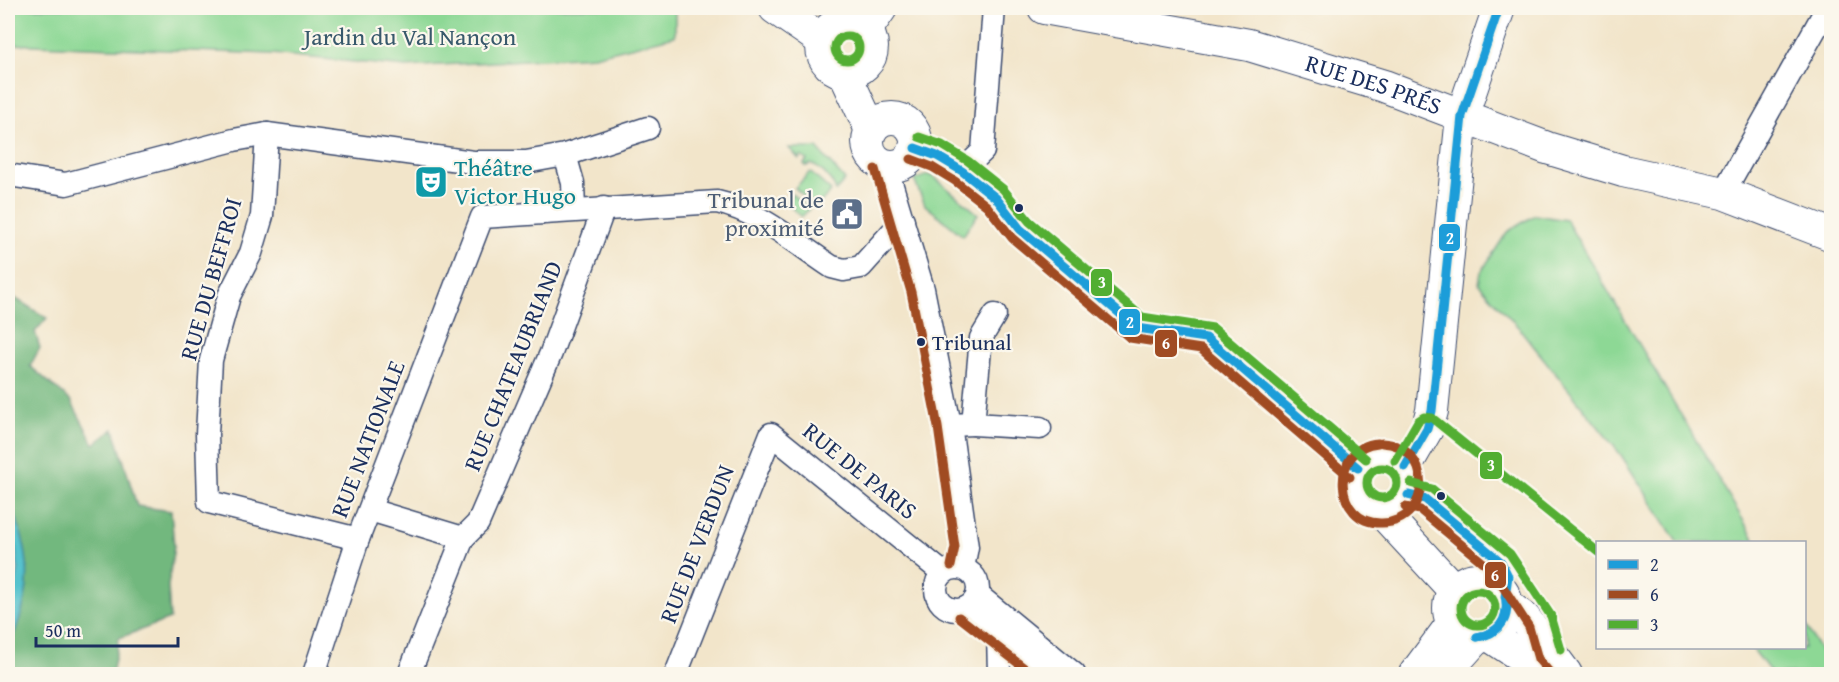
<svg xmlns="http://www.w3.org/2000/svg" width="1839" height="682" viewBox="0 0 1839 682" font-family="'Gentium Book Plus',serif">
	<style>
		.green { fill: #8dd895; stroke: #54847a; stroke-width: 1.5 }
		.forest { fill: #72b87e; stroke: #46746e; stroke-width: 1.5 }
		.water { fill: #55c2cd; stroke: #387896; stroke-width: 1.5 }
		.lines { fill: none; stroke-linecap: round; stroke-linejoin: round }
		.street-casing { stroke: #3b4a6e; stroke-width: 25 }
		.secondary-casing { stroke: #3b4a6e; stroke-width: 34 }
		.street { stroke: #fff; stroke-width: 22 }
		.secondary { stroke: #fff; stroke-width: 32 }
		.bus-1-casing { stroke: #fbf7ec; stroke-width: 14 }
		.bus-2-casing { stroke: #fbf7ec; stroke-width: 14 }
		.bus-3-casing { stroke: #fbf7ec; stroke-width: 14 }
		.bus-1 { stroke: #1d9dd9; stroke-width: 9 }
		.bus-2 { stroke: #a04b22; stroke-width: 9 }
		.bus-3 { stroke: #52ae32; stroke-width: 9 }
		.bus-dot { fill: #1b2f5e; stroke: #fbf7ec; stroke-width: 2 }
		.labels { text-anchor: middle; stroke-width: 4.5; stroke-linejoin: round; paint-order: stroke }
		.bus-label { font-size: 22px; fill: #1b2f5e; stroke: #fbf7ec; text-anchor: start }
		.park-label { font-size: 24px; fill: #38596c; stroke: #fbf7ec }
		.street-label { font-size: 24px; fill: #1b2f5e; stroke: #fbf7ec }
		.culture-label { font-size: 24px; fill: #0d838f; stroke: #fbf7ec; text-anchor: start }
		.service-label { font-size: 24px; fill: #4e5e75; stroke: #fbf7ec; text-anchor: end }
		.line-badge { stroke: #fbf7ec; stroke-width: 2 }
		.badge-label { font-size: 16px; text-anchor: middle; font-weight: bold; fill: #fff }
	</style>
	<rect width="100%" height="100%" fill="#fbf7ec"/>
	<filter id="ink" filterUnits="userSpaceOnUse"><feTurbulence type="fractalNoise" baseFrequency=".0167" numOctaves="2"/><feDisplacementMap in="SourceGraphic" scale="12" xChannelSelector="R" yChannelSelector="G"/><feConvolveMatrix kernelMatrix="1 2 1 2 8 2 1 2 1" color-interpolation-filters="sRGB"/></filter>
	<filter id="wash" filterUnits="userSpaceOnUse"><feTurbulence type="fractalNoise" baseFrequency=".008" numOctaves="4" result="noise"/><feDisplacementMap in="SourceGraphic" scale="24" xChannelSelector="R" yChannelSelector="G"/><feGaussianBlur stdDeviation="1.35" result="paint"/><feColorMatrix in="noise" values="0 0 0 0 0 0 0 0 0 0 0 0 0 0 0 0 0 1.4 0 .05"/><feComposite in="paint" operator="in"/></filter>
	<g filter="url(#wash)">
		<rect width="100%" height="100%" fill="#f2e5ca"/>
		<!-- green -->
		<g class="green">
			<path d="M8,8H675V36L594,56L406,67L272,54L8,44Z"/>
			<path d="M789,148H817L845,180L836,191C832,179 822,169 811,164L806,166L804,164L807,160L801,156L799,159Z"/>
			<path d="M810,172L831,191L816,207L795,188Z"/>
			<path d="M928,175L934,177L978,214L963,236L925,205L914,180Z"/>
			<path d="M792,194L809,209L802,217L785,202Z"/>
			<path d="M1535,215L1566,220L1756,542H1677L1621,455L1519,328L1479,284L1481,272L1507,232Z"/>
			<path d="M1805,624L1831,670V674H1772L1752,648H1804Z"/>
		</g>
		<!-- forest -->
		<path class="forest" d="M8,294L47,318L35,332L40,348L30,366L71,401L94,444L114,429L137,506L171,511L174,546L168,586L170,619L119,638L112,674H8V630L23,584L16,527L8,509Z"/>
		<!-- water -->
		<path class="water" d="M8,497C33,555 35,590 8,648V625L18,570L14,542L8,523Z"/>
	</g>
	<g filter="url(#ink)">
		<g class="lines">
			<!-- street casing -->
			<g class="street-casing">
				<g id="street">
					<path d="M267,134L262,216L251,253L229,296L211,360L207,434L209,502L358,539"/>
					<path d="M565,155L573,183L574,210"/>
					<path d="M886,166L923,289L950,425L967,547L963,568"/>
					<path d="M962,171L983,151L994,8"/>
					<path d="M8,175L66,184L234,140L267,134L473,162H526L565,155L648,128"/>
					<path d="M1723,193L1827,8"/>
					<path d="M973,424L1040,428"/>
					<path d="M950,425L973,424L981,338L995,315"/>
					<path d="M370,510L463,538"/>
					<circle cx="957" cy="589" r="21"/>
					<path d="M978,595L1074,674"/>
					<path d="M966,608L1051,674"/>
					<path d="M998,633L999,674"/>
					<path d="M314,674L358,539L482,217L717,202C759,211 797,244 832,267L844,270L861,267L903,220"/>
					<path d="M409,674L463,538L478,523L551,353L604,208"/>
					<path d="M676,674L771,434L943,573"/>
				</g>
			</g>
			<!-- secondary casing -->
			<g class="secondary-casing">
				<g id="secondary">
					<path d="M775,8L823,41"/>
					<path id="s1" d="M1044,8L1249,45L1384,86L1547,148L1623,171L1723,193L1832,235"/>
					<circle cx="847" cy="47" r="25"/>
					<path d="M865,31L881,8"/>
					<path d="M844,72L871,130"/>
					<circle cx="892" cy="142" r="24"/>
					<path d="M915,148L937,156L962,171L996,198L1020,229L1137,328L1206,338L1358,468"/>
					<circle cx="1382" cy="483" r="28"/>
					<path d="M1405,467L1427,429L1432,411L1462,116L1499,8"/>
					<path d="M1381,511L1455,591"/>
					<circle cx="1478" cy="608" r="29"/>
					<path d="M1508,606L1525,619L1566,674"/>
					<path d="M1489,635L1548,674"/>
					<path d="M1415,674L1453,623"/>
					<path d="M1444,674L1477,637"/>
				</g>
			</g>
			<!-- street -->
			<use href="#street" class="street"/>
			<!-- secondary -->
			<use href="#secondary" class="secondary"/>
			<!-- bus-1 casing -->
			<g class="bus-1-casing">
				<g id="bus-1">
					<path d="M915,148L937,156L962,171L996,198L1020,229L1137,328L1206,338L1358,468"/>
					<path d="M1405,467L1427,429L1432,411L1462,116L1499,8"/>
					<path d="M1408,495L1425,499L1501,562L1508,576L1505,597"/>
					<path d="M1477,637C1497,634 1510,621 1506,600"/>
					<path d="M1477,637C1497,634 1508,621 1506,600"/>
				</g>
			</g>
			<!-- bus-2 casing -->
			<g class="bus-2-casing">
				<g id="bus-2">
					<path d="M911,159L932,167L955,181L987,206L1012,238L1130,338L1201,349L1350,477"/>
					<path d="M875,169L911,292L938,427L955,547L951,566"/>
					<path d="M1378,443C1329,447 1333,525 1382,523C1434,521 1433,445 1382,443"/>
					<path d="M1405,507L1420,510L1492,570L1529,627L1538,659L1551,674"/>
					<path d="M959,617L1032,674"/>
				</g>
			</g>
			<!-- bus-3 casing -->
			<g class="bus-3-casing">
				<g id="bus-3">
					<circle cx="847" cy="48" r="12"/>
					<path d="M919,137L942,145L968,161L1003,189L1029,221L1142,317L1213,328L1366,459"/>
					<path d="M1395,461L1418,421L1424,417L1432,418L1598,552"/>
					<circle cx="1382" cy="483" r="15"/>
					<path d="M1411,483L1432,489L1510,554L1551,616L1561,650"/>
					<circle cx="1478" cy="608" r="17"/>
				</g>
			</g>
			<!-- bus-1 -->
			<use href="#bus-1" class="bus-1"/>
			<!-- bus-2 -->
			<use href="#bus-2" class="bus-2"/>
			<!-- bus-3 -->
			<use href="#bus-3" class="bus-3"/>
		</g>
	</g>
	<!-- icons -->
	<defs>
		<g id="theatre-square" transform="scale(1.725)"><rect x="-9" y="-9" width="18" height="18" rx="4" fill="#0f9aa8" stroke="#fbf7ec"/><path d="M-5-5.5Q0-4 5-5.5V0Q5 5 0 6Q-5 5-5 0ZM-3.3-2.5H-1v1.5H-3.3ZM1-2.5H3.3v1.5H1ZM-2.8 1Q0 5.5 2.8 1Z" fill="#fff"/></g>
		<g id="civic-square" transform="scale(1.725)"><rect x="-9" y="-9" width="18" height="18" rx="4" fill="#5c6f8a" stroke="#fbf7ec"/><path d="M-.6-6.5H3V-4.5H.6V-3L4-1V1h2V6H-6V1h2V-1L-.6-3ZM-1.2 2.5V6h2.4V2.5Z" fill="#fff"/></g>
	</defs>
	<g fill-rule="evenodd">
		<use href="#theatre-square" x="431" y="182"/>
		<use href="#civic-square" x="847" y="214"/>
	</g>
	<!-- markers -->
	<g class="bus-dot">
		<circle cx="1019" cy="208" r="5"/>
		<circle cx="921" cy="342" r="5"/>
		<circle cx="1441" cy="496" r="5"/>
	</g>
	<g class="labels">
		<!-- bus labels -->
		<g class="bus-label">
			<text x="932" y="350">Tribunal</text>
		</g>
		<!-- park labels -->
		<g class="park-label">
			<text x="410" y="45">Jardin du Val Nançon</text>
		</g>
		<!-- street labels -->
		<g class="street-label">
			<text dy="8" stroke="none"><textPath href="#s1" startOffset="339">RUE DES PRÉS</textPath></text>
			<text transform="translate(211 279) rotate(-74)" y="8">RUE DU BEFFROI</text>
			<text transform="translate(513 366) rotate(-68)" y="8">RUE CHATEAUBRIAND</text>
			<text transform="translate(368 439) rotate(-69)" y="8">RUE NATIONALE</text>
			<text transform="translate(860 471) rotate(39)" y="8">RUE DE PARIS</text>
			<text transform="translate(697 544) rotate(-69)" y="8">RUE DE VERDUN</text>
		</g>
		<!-- culture labels -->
		<g class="culture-label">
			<text x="454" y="176">Théâtre<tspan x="454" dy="28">Victor Hugo</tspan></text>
		</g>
		<!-- service labels -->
		<g class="service-label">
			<text x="824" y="208">Tribunal de<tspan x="824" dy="28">proximité</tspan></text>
		</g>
	</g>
	<g class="line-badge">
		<rect x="1438" y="223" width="23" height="29" rx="6" fill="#1d9dd9"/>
		<rect x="1090" y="268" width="23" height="29" rx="6" fill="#52ae32"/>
		<rect x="1118" y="308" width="23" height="28" rx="6" fill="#1d9dd9"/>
		<rect x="1154" y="329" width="24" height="29" rx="6" fill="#a04b22"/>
		<rect x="1479" y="451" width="24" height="29" rx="6" fill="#52ae32"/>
		<rect x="1484" y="561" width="23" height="28" rx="6" fill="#a04b22"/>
	</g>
	<g class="badge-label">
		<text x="1450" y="244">2</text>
		<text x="1102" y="288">3</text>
		<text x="1130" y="328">2</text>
		<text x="1166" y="349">6</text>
		<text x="1491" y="471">3</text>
		<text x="1495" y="581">6</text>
	</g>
	<!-- margin -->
	<rect width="1839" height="682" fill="none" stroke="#fbf7ec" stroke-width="30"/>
	<!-- legend -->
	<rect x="1596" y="541" width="210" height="108" fill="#fbf7ec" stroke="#a1a7b3" stroke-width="1.5"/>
	<rect x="1608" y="560" width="30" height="9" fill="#1d9dd9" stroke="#a1a7b3" stroke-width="1.5"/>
	<text x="1650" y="571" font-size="18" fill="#1b2f5e">2</text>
	<rect x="1608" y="590" width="30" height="9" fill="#a04b22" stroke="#a1a7b3" stroke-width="1.5"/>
	<text x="1650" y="601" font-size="18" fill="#1b2f5e">6</text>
	<rect x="1608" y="620" width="30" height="9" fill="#52ae32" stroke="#a1a7b3" stroke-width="1.5"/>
	<text x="1650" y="631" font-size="18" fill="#1b2f5e">3</text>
	<!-- scale -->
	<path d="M36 637v9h142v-9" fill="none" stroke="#1b2f5e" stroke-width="3"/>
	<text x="45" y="637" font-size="18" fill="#1b2f5e" stroke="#fbf7ec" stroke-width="4.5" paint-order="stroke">50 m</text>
</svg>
